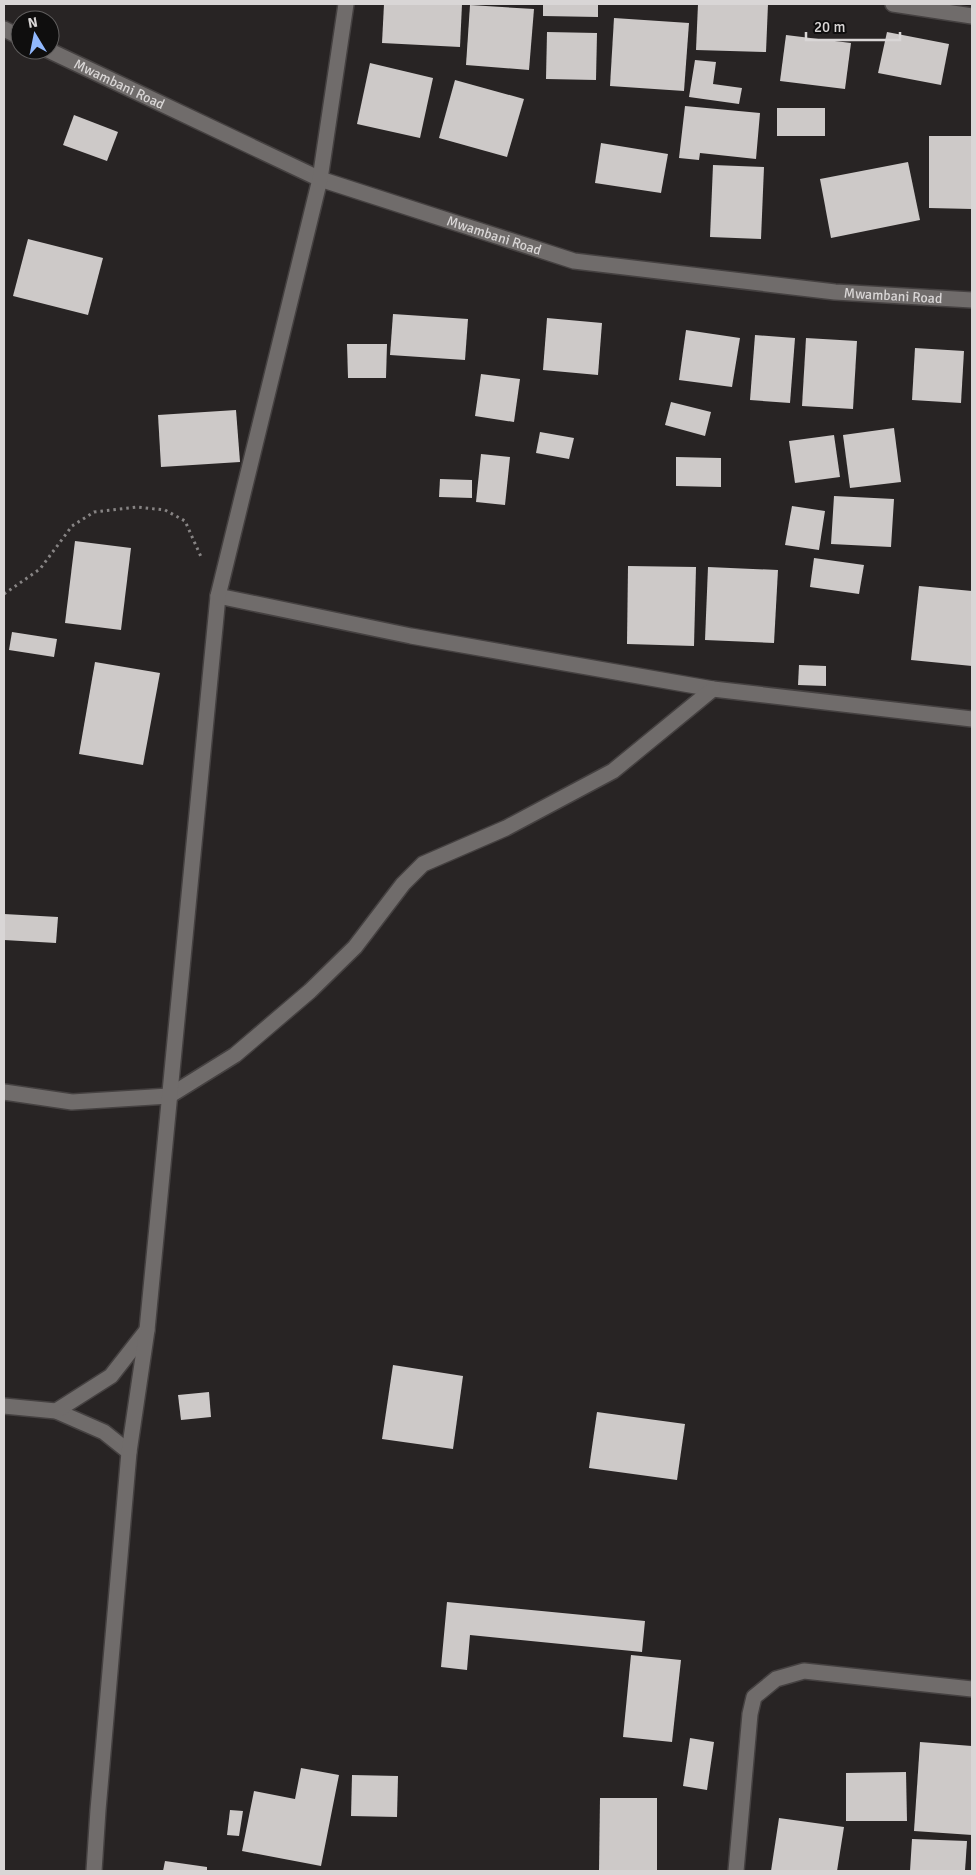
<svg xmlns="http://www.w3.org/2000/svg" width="976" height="1875" viewBox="0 0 976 1875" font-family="Signika,sans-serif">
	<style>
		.building { fill: #cdc9c8 }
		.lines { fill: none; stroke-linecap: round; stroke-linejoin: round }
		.street-casing { stroke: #454141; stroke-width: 18 }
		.path { stroke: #878484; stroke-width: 3; stroke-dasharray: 2.5 4; stroke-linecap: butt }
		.street { stroke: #706c6b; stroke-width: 15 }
		.labels { text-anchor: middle; stroke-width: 5; stroke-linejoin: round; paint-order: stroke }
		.street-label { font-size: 14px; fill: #d9d6d6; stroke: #0f0e0e }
	</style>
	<rect width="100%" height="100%" fill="#282424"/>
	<!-- building -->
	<g class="building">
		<path d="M384,4H462L460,47L382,43Z"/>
		<path d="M543,4H598V17L543,16Z"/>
		<path d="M698,4H768L766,52L696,50Z"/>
		<path d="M470,5L534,9L529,70L466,65Z"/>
		<path d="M614,18L689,23L684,91L610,86Z"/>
		<path d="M547,32L597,33L596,80L546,79Z"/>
		<path d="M887,32L949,44L941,85L878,73Z"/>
		<path d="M786,35L851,43L845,89L780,81Z"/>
		<path d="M695,60L716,62L713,84L742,88L739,104L689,97Z"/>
		<path d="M370,63L433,78L420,138L357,124Z"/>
		<path d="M455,80L524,99L507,157L439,138Z"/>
		<path d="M685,106L760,113L756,159L700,153L699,160L679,158Z"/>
		<rect x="777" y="108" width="48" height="28"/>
		<path d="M74,115L118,132L107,161L63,145Z"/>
		<path d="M929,136H972V209L929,208Z"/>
		<path d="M601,143L668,154L661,193L595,183Z"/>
		<path d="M908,162L920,220L831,238L820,179Z"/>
		<path d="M713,165L764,167L761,239L710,237Z"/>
		<path d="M28,239L103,258L88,315L13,296Z"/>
		<path d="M393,314L468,319L465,360L390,355Z"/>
		<path d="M547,318L602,323L598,375L543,370Z"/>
		<path d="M686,330L740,338L732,387L679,380Z"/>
		<path d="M755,335L795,338L790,403L750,400Z"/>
		<path d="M806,338L857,341L853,409L802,406Z"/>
		<path d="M347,344H387L386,378H348Z"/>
		<path d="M915,348L964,351L961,403L912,400Z"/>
		<path d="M481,374L520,379L514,422L475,416Z"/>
		<path d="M671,402L711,412L705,436L665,425Z"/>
		<path d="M236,410L240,462L161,467L158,415Z"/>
		<path d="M894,428L901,482L850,488L843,435Z"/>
		<path d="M540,432L574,438L569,459L536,453Z"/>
		<path d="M834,435L840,477L795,483L789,441Z"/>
		<path d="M481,454L510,457L505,505L476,502Z"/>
		<path d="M676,457L721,458V487L676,486Z"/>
		<path d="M440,479L472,480V498L439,497Z"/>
		<path d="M834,496L894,499L891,547L831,544Z"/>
		<path d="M792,506L825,511L819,550L785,545Z"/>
		<path d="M75,541L131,548L121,630L65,623Z"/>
		<path d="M814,558L864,565L859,594L810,587Z"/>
		<path d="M628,566L696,567L694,646L627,644Z"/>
		<path d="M708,567L778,570L774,643L705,640Z"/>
		<path d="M919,586L972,591V666L911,660Z"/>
		<path d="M12,632L57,639L54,657L9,650Z"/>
		<path d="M95,662L160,673L143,765L79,754Z"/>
		<path d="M799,665L826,666V686L798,685Z"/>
		<path d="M4,914L58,917L56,943L4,940Z"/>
		<path d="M393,1365L463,1376L453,1449L382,1439Z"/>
		<path d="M209,1392L211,1417L181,1420L178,1395Z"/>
		<path d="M597,1412L685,1424L677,1480L589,1468Z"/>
		<path d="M447,1602L645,1621L642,1652L470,1635L467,1670L441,1667Z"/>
		<path d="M631,1655L681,1660L672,1742L623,1737Z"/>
		<path d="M690,1738L714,1742L707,1790L683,1786Z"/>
		<path d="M920,1742L972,1746V1835L914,1831Z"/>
		<path d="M301,1768L339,1775L321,1866L242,1851L254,1791L295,1799Z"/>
		<path d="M906,1772L907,1821H846V1773Z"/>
		<path d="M352,1775L398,1776L397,1817L351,1816Z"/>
		<path d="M600,1798H657V1871H599Z"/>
		<path d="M230,1810L243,1811L239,1836L227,1835Z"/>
		<path d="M779,1818L844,1827L837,1871H771Z"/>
		<path d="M912,1839L967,1841L965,1871H910Z"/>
		<path d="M165,1861L207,1867V1871H163Z"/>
	</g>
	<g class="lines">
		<!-- street casing -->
		<g class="street-casing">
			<g id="street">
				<path d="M893,4L972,16"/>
				<path d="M4,29L20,37"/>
				<path id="s1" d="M48,50L320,179L574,261L835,292L972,300"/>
				<path d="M218,596L411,636L713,689L972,719"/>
				<path d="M4,1092L72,1102L169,1096L235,1055L310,991L355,947L403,884L423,864L506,828L613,771L713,689"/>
				<path d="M4,1406L56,1411L104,1432L129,1452"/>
				<path d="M56,1411L111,1376L147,1330"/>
				<path d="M94,1871L98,1810L129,1452L147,1330L218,596L320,179L346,4"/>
				<path d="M736,1871L750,1714L754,1697L776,1679L804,1671L972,1689"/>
			</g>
		</g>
		<!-- path -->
		<path class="path" d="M4,594L40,569L72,526L94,512L137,507L165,510L185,521L202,559"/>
		<!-- street -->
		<use href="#street" class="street"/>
	</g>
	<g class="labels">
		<!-- street labels -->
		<g class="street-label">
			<text dy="5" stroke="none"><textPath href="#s1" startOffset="79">Mwambani Road</textPath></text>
			<text dy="5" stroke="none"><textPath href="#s1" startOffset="484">Mwambani Road</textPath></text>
			<text dy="5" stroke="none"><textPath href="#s1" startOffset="889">Mwambani Road</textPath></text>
		</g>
	</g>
	<!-- border -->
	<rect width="976" height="1875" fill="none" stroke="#d9d6d6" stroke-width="10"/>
	<!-- north arrow -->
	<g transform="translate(35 35) rotate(350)"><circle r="24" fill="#0f0e0e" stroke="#605e5e"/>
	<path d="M0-4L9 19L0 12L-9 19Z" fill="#91b8fd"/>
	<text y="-8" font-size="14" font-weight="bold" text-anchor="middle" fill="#d9d6d6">N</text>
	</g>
	<!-- scale -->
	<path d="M806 32v8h94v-8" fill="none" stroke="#d9d6d6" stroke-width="2.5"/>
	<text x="814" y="32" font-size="15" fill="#d9d6d6" stroke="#0f0e0e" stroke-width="4" paint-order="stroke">20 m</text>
</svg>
